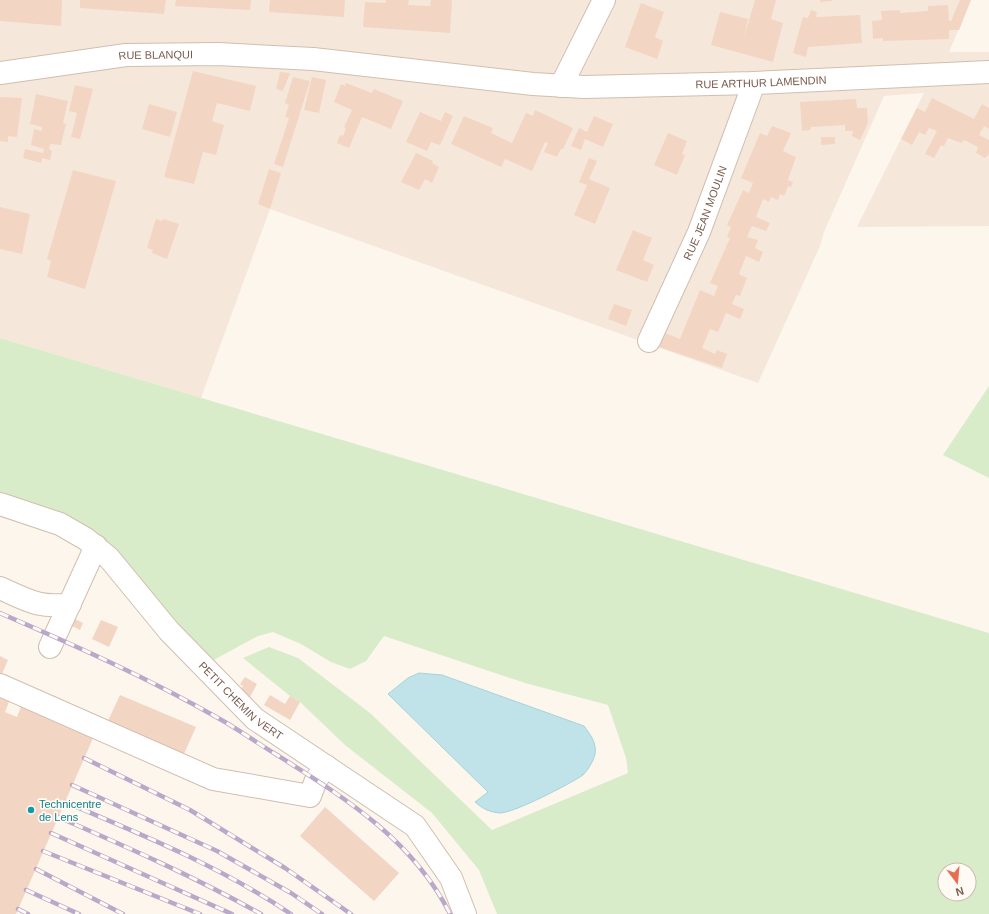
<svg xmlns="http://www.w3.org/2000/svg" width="989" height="914" viewBox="0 0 989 914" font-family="Arial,sans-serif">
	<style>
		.residential { fill: #f5e8da }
		.green { fill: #d8ecc9; fill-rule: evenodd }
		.water { fill: #bfe3e8; stroke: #a5d3da }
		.building { fill: #f3d5c3 }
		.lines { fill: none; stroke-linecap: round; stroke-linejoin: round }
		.minor-casing { stroke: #d1beb0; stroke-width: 24 }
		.minor { stroke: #fff; stroke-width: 22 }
		.rail-casing { stroke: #b9a8c9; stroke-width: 4.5 }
		.rail { stroke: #fffaf3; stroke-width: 3; stroke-dasharray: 9; stroke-linecap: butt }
		.culture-dot { fill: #0f9aa8; stroke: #fffaf3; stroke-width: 1.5 }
		.labels { text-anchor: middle; stroke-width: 3.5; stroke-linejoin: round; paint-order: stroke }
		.street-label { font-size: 11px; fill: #7a5c4d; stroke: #fffaf3 }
		.culture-label { font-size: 11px; fill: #0d838f; stroke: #fffaf3; text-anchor: start }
	</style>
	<rect width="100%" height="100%" fill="#fdf6ec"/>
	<!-- residential -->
	<path class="residential" d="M0,0H971L949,52H989V226L857,227L924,93L884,96L824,232L820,246L758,383L270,209L201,398L0,338Z"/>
	<!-- green -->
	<g class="green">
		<path d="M0,338L989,633V914H497L479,870L432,813L345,745L300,702L290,696L243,658L269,647L298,658L370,713L492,830L628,773L626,758L608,705L525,683L384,636L366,661L350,669L331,662L301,644L273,632L258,636L210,662L119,556L0,495ZM945,870H969V894H945Z"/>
		<path d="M989,386V478L943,455Z"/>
	</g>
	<!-- water -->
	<path class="water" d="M419,673L442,675L584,726C590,734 597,743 595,754C594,760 588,770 583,775C570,784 514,813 500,813C489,812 483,809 475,802L488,792L388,694L408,678Z"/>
	<!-- building -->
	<g class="building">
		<path d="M0,0H62L61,26L0,21Z"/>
		<path d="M80,0H166L164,14L80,8Z"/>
		<path d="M176,0H251L250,10L175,6Z"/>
		<path d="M270,0H345L344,17L269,12Z"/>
		<path d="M386,0H409L408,5L430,6L431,0H452L450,33L363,27L365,2L386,3Z"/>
		<path d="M755,0H776L771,19L783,23L773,62L711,45L720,12L748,19L744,37Z"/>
		<path d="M820,0H832V1L820,2Z"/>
		<path d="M960,0H971L959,30H949V39L883,41V38L873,39L872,21L882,20L881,11L900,10V13L928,11V6L948,5L949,21H951Z"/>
		<path d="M641,3L664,12L655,37L663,41L657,59L625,47Z"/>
		<path d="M811,10L817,12L816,17L860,15L862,43L808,47L806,57L793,53L803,17L808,18Z"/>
		<path d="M193,71L256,86L250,111L217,103L212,121L224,125L216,155L203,152L194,184L164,177Z"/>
		<path d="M280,72L290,73L283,91L276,89Z"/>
		<path d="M293,77L310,81L283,167L274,164L289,118L285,117L289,105L285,103Z"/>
		<path d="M312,77L326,80L319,113L304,110Z"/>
		<path d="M346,83L372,93L374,89L403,101L391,129L362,117L349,148L337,143L340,135L343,136L346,128L344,127L352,110L334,102L341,84L345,86Z"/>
		<path d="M75,85L93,89L80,139L71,137L77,113L69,111Z"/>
		<path d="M36,94L68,101L63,123L66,124L61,145L50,144L49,149L52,151L50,160L42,158L41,163L23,158L25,149L43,153L44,149L31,145L34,129L42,131V127L30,124Z"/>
		<path d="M0,97L22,98L17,137L8,136V142L0,141Z"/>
		<path d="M932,98L974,119L982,104L989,108V129L984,126L979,135L989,140V154L985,158L976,153L978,147L964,140L961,143L948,138L944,146L941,145L934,158L925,154L937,131L929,128L925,135L919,132L912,145L901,139L917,108L925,112Z"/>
		<path d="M856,99L857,108H867L868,123L860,140L852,136L853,131H845V125L811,127L810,130L802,131L800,102Z"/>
		<path d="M149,104L177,112L170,137L142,129Z"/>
		<path d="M535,110L573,128L563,149H561L557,157L544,152L548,143L545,142L532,171L505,159L501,167L451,144L464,116L493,128L491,133L512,143L526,113L533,116Z"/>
		<path d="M420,112L441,121L445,112L453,116L440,145L431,142L427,151L406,142Z"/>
		<path d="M594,116L613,124L603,147L585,139L581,150L571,146L579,128L587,132Z"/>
		<path d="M772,126L791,133L783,151L796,157L788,180L793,182L791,187L788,186L784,196L780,194L778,200L771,197L769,202L763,199L756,217L770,223L766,231L752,226L747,237L758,240L755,248L763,252L759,262L746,256L739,274L747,278L740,296L736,295L732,304L744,309L740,319L726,313L718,332L710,329L702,348L715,354L717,350L727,354L722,368L659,347L665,333L680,339L700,290L714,296L718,286L710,283L730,238L727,237L731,227L727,225L743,190L749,193L753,183L741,178L760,133L767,136Z"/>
		<path d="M668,133L687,141L682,154L685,155L677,175L654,165Z"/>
		<path d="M821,137H835V144L821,145Z"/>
		<path d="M416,153L433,161L432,163L439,167L432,183L425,179L419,190L401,182Z"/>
		<path d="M589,158L597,161L589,179L610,188L595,224L574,215L587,185L579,182Z"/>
		<path d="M269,169L281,173L270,209L258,204Z"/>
		<path d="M73,170L116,181L85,289L47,277L51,261L47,259Z"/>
		<path d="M0,207L30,214L22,254L0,249Z"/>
		<path d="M156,219L162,221L163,219L179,224L167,259L152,253L153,250L147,248Z"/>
		<path d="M633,230L652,238L643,260L654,265L647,282L616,270Z"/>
		<path d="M614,304L632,310L626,326L608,319Z"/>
		<path d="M75,619L83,623L80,630L72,626Z"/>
		<path d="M101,620L118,627L109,647L92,639Z"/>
		<path d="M0,656L8,660L2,674L0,673Z"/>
		<path d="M245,677L257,684L250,697L240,691L243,686L240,684Z"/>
		<path d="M0,694L10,699L5,712L17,717L22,704L94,736L16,914H0Z"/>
		<path d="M120,695L196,727L183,756L107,723Z"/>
		<path d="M270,695L285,704L290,696L300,702L290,720L264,705Z"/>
		<path d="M325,807L399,873L374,901L300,836Z"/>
	</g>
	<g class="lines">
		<!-- minor casing -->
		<g class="minor-casing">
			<g id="minor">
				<path id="s1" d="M0,73L126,55L218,54L313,59L533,84L584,87L754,83L989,72"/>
				<path d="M561,86L604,0"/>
				<path id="s2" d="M649,341L699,232L754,83"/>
				<path id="s3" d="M0,504L60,524L86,539L109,558L169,631L255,719L415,826L451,878L465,914"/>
				<path d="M0,588C27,600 40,609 70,604"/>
				<path d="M50,647L96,546"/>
				<path d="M0,685L213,779L310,796L316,780L326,766"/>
			</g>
		</g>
		<!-- minor -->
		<use href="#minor" class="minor"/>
		<!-- rail casing -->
		<g class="rail-casing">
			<g id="rail">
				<path d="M0,613C74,645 148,678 218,718C238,729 257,743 277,755C345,798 413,840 450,914"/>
				<path d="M84,758L190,810L285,868L351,914"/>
				<path d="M72,785L217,851L291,893L322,914"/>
				<path d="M65,802C143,835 221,867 291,914"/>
				<path d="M58,817C127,847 195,877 261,914"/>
				<path d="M51,833L232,914"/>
				<path d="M43,851L200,914"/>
				<path d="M36,869L123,914"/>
				<path d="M26,890L79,914"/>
				<path d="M18,909L28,914"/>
			</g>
		</g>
		<!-- rail -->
		<use href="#rail" class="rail"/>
	</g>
	<!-- markers -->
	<circle class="culture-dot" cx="31" cy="810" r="4"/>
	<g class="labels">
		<!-- street labels -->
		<g class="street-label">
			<text dy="4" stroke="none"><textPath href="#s1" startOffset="157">RUE BLANQUI</textPath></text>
			<text dy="4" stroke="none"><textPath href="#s1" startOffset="764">RUE ARTHUR LAMENDIN</textPath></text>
			<text dy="4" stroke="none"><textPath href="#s2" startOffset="140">RUE JEAN MOULIN</textPath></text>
			<text dy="4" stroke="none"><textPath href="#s3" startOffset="318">PETIT CHEMIN VERT</textPath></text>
		</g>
		<!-- culture labels -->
		<g class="culture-label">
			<text x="39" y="808">Technicentre<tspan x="39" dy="13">de Lens</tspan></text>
		</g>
	</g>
	<!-- north arrow -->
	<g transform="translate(957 882) rotate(164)"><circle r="19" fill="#fffaf3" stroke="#cabbb1"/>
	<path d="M0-3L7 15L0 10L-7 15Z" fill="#e76f51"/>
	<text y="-6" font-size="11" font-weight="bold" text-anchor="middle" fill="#7a5c4d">N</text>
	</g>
</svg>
